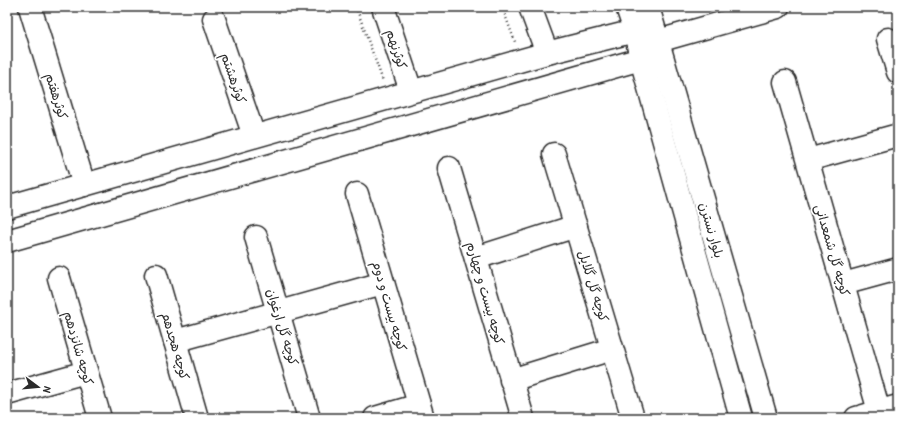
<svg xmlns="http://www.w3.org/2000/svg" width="905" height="425" viewBox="0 0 905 425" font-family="'Patrick Hand','Playpen Sans Arabic',sans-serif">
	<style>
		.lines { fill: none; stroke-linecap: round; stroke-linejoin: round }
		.minor-casing { stroke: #2b2b2b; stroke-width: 25 }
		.path { stroke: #2b2b2b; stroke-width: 2.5; stroke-dasharray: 1 3; stroke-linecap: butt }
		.minor { stroke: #fff; stroke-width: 22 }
		.labels { text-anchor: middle; stroke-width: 3.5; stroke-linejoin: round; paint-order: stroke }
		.street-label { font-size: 13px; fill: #2b2b2b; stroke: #fff }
	</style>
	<rect width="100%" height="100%" fill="#fff"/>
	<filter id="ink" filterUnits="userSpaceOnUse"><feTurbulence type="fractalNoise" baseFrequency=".025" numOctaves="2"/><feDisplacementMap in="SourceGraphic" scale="8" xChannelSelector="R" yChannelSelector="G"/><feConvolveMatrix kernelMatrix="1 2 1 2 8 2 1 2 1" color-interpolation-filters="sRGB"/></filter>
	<g filter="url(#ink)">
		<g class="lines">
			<!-- minor casing -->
			<g class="minor-casing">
				<g id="minor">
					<path d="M30,7L84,185"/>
					<path d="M383,7L411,91"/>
					<path d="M530,7L547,53"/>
					<path d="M627,7L635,31L641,59L741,418"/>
					<path d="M648,7L766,418"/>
					<path d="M214,19L254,136"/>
					<path d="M888,39L898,72"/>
					<path d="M785,82L881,418"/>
					<path d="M554,154L633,418"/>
					<path d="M808,160L898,135"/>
					<path d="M449,168L523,418"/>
					<path d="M357,194L423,418"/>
					<path d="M7,207L547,53L635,31L658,41"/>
					<path d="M256,237L309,418"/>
					<path d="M7,241L641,59L658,41L778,7"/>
					<path d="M476,258L576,226"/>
					<path d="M156,275L197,418"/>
					<path d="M59,278L100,418"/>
					<path d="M843,284L898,269"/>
					<path d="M175,341L383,283"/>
					<path d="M511,380L612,349"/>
					<path d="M7,394L86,372"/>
					<path d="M375,418L419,405"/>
					<path d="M856,418L898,406"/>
				</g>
			</g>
			<!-- path -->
			<g class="path">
				<path d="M356,7L383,81"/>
				<path d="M502,7L515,42"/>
			</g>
			<!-- minor -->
			<use href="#minor" class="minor"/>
		</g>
	</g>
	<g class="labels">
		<!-- street labels -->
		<g class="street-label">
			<text transform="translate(397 49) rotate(72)" y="5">کوثرنهم</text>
			<text transform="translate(234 78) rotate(71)" y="5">کوثرهشتم</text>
			<text transform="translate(57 96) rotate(73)" y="5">کوثرهفتم</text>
			<text transform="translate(712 230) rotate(74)" y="5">بلوار نسترن</text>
			<text transform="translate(833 250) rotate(74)" y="5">کوچه گل شمعدانی</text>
			<text transform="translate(594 286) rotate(73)" y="5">کوچه گل گلایل</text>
			<text transform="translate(486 293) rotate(74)" y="5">کوچه بیست و چهارم</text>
			<text transform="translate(390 306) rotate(74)" y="5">کوچه بیست و دوم</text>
			<text transform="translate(283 327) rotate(73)" y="5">کوچه گل ارغوان</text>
			<text transform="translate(176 346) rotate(74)" y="5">کوچه هجدهم</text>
			<text transform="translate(79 348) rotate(74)" y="5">کوچه شانزدهم</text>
		</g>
	</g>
	<!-- margin -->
	<rect width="905" height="425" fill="none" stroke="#fff" stroke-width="24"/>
	<rect x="12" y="12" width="881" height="401" fill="none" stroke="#2b2b2b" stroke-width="1.5" filter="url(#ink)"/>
	<!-- north arrow -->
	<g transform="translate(38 387) rotate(106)" stroke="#ffffff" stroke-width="3" paint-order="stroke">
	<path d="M0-3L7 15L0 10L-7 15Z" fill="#2b2b2b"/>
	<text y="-6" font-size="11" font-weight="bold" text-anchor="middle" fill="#2b2b2b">N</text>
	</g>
</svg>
